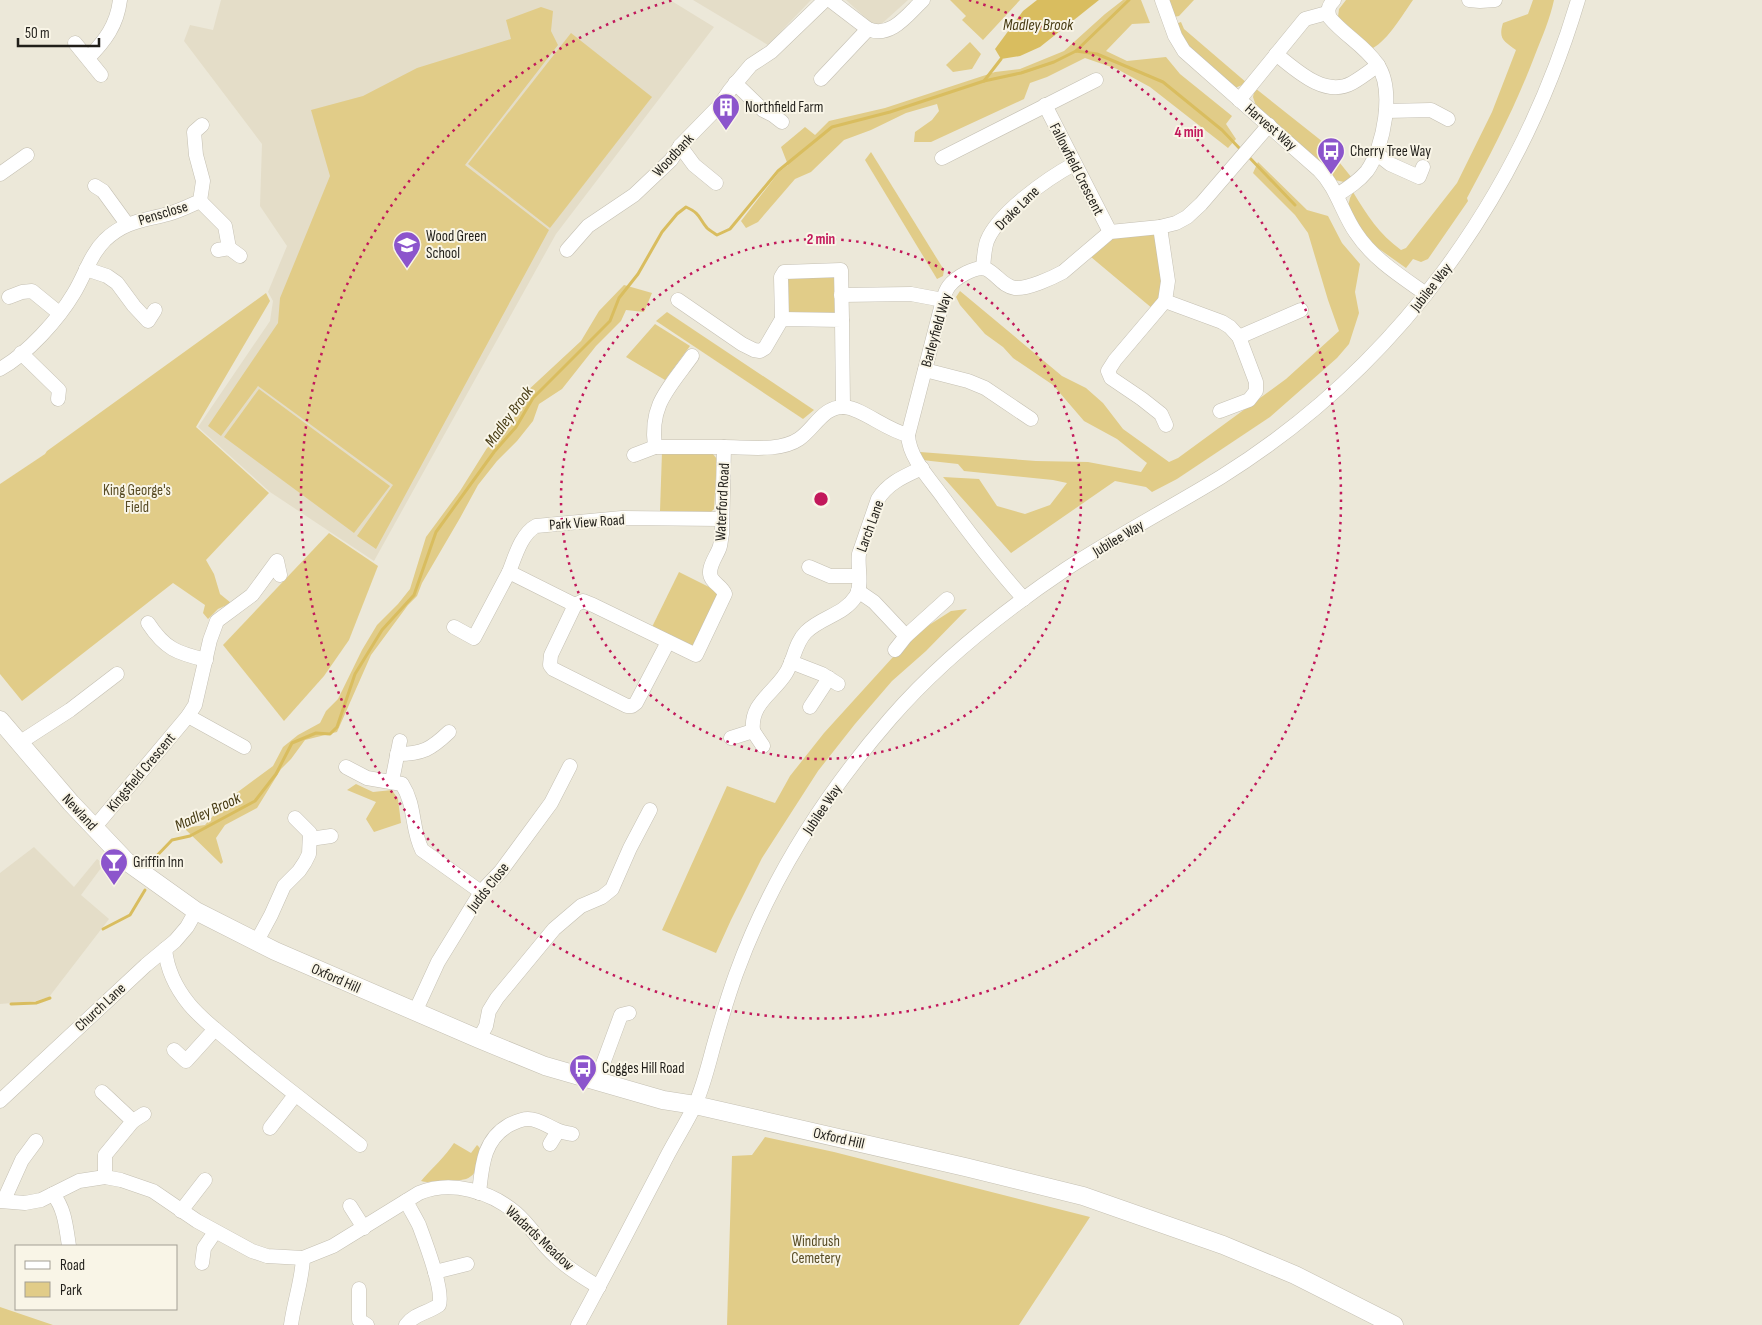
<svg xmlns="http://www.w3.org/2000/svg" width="1762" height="1325" viewBox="0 0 1762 1325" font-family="'Sofia Sans Condensed',sans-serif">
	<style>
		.built { fill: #e4ddc8 }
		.green { fill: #e1cc88 }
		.water { fill: #d9bd5f }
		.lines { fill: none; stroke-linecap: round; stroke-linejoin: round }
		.stream { stroke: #d9bd5f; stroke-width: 3 }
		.minor-casing { stroke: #c5c0b3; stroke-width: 15 }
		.major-casing { stroke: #c5c0b3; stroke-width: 19 }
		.minor { stroke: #fff; stroke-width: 14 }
		.major { stroke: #fff; stroke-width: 18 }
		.ring { fill: none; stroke: #c2185b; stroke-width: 2.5; stroke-dasharray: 2.5 5 }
		.labels { text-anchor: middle; stroke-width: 4; stroke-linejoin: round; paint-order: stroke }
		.poi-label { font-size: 15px; fill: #211f1a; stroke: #f9f5e7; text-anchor: start }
		.street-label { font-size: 15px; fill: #211f1a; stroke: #f9f5e7 }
		.park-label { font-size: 15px; fill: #574b24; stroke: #f9f5e7 }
		.water-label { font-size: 16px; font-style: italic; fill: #463a12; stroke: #f9f5e7 }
		.centre { fill: #c2185b; stroke: #f9f5e7; stroke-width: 2.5 }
		.ring-label { font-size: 15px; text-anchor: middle; font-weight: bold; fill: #c2185b; stroke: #f9f5e7; stroke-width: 4; stroke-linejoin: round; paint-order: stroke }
	</style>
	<rect width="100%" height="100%" fill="#ece8d9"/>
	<!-- built -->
	<g class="built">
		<path d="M221,0H670L714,27L556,234L374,561L270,492L198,427L270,321L273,301L268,292L287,246L260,206L262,144L184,41L190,25L213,30Z"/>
		<path d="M693,0H811L768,45Z"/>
		<path d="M846,0H908L877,28Z"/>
		<path d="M34,847L74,887L97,859L104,864L81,895L109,919L49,997L36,1001L0,1004V873Z"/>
	</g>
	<!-- green -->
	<g class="green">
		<path d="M950,0H1020L983,40L962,20L966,16Z"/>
		<path d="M1123,0H1141L1150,23L1132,24L1106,51L1127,61L1166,57L1180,74L1232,116L1226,124L1236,139L1228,148L1150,87L1117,69L1085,58L1047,77L1030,83L1024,99L931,142H914L915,132L932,120L939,111L937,104L906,113L871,130L844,140L811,172L795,179L758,222L746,228L741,221L779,172L788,165L781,147L805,127L815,135L829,121L885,108L995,72L1020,69L1064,51L1105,14Z"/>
		<path d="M1168,0H1194L1179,16L1174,17Z"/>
		<path d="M1346,0H1413C1403,14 1388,40 1373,48L1362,40L1338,17L1339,9Z"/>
		<path d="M1533,0H1554C1550,19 1542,37 1535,55C1516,105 1492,152 1467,198L1468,201L1428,259L1421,262L1413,259L1406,268L1375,246L1364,235L1348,206L1350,198L1353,192C1367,215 1379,234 1401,250L1406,248L1457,183L1492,112L1516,50C1504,41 1498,39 1503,23L1528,14Z"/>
		<path d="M541,7L553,11L551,31L558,45L465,165L549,230L376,549L357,536L393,485L258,386L221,436L208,426L278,323L280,298L330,176L311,110L363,96L417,68L511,39L506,20Z"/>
		<path d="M1181,22L1184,29L1247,83L1235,88C1212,70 1185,53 1175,24Z"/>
		<path d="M571,33L652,97L550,228L468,164Z"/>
		<path d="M970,42L981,54L972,69L953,72L946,65Z"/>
		<path d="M1255,88L1323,142L1352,178L1344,182L1335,180L1315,159L1256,106L1253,97Z"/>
		<path d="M871,152L944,270L943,276L937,279L865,160Z"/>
		<path d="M1258,162L1307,210L1328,216L1342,243L1360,264L1355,292L1359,313L1349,344L1337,358L1270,417L1177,479L1152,492L1146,487L1115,481L1011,553L943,477L979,479L997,506L1025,514L1050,505L1067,483L1053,480L964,471L958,464L922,460L920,452L1036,461L1088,462L1141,472L1147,463L1117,439L1084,421L1053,385L1013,358L1003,347L985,334L960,305L956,297L960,291L1062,376L1086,388L1103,403L1123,429L1169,462L1178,458L1286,379L1339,331L1328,300L1308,233L1295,215L1253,173Z"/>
		<path d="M1153,234L1158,238C1162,264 1167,285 1153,309L1091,257L1111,238Z"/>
		<path d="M788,276H831L836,279L837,314H788L785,310Z"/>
		<path d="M624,285L652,293L644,312L626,310L621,321L596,346L562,389L539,404L533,421L517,441L497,461L478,485L460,518L422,583L417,596L408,605L371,655L337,732L305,740L291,759L281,769L257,808L225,825L216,838L223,862L221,864L184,828L205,825L227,800L273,766L283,747L298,735L320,723L326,711L338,699L362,650L377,625L398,604L410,589L426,537L460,491L487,448L511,425L525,393L581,341L599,311Z"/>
		<path d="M266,293L270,301L196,427L269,493L206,560L214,574L220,594L231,603L218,609L208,619L203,613L205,605L173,583L22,701L0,674V484L45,454L47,451Z"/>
		<path d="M667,312L814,410L803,419L656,321Z"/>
		<path d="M655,324L690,346L665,380L626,357Z"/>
		<path d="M259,389L390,486L354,533L224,437Z"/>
		<path d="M662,452L712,453L717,459L714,509L711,512L660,511Z"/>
		<path d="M329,533L378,566L349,640L324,676L284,721L223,645Z"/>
		<path d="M679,572L717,591L719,594L693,645L691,646L652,627Z"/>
		<path d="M967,609L926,651L892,681L855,724L818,771L762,858L731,920L716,953L662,930L727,786L775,803L790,776L824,733L893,657L926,627L951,611Z"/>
		<path d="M356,784L373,792L392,790L398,799L401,823L374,832L366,819L376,802L347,790Z"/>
		<path d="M765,1137L834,1152L1090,1217L1019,1325H727L732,1156L752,1155Z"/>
		<path d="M454,1143L471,1153L477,1145C482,1149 481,1152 480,1158C474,1185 462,1179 441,1181C434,1181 427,1183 421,1181C432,1168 445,1157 454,1143Z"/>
		<path d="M0,1307L53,1325H0Z"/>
	</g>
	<!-- water -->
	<path class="water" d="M1037,0H1099L1040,47L1020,56L1001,59L995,49L1023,11Z"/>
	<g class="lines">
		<!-- stream -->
		<g class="stream">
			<path d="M1076,51L1129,0"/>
			<path d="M984,81L1021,73L1054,62L1076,51L1097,54L1163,82L1222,130L1242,151"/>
			<path d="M1247,155L1295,205"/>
			<path d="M148,865L172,840L190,836L255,801L276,774L292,743L316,733L330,734L337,727L355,674L382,630L414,595L436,532L494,452L516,427L533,398L610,321L619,298L638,274L662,232L677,214L686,207C701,214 698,217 707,228C709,230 714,233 717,235L730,229L778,171L832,127L890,112L984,81L1001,59"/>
			<path d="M103,929L130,915L145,890"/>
			<path d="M11,1004L36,1003L50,998"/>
		</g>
		<!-- minor casing -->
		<g class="minor-casing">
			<g id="minor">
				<path d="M830,0L868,29C891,39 908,14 923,0"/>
				<path d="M1162,0L1175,36L1184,51L1319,170C1337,188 1342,213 1356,233C1373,259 1402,277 1426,294"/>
				<path d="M1334,0C1328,6 1327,11 1330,18C1344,35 1365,46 1377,64C1395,89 1384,147 1367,171C1359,181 1348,188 1337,195"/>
				<path d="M1469,0L1480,1L1495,0"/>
				<path d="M75,43L101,75"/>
				<path d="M1276,54C1296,70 1325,98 1352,83C1361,78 1370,71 1378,65"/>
				<path d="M88,58C105,41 117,25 120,0"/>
				<path d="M821,79L868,29"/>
				<path d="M735,83L763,110L773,115L782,122"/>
				<path d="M1239,100L1305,19L1327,13"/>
				<path d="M1045,105L1110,232"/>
				<path d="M1386,111L1431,110L1448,119"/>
				<path d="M680,146L694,165L716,183"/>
				<path d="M1376,153L1390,164L1419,177L1423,167"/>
				<path d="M942,158L1096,80"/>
				<path d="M0,174L27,155"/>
				<path d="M95,186L103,191L127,224"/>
				<path d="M200,201L225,226L229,248L218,250"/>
				<path d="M1160,227L1168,281L1165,301L1115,360L1108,371L1111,378L1142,399L1161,414L1166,425"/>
				<path d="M229,248L240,256"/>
				<path d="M567,250L588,226L634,195L671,160L680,146L719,106L730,90L751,65L771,52L825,0"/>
				<path d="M983,268C984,259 984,250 987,241C998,213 1048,178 1074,164"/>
				<path d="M86,269L107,276L117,283L134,306L148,321L155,310"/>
				<path d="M841,295L911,294L943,300"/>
				<path d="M9,297L22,292L32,291L59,313"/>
				<path d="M678,300L742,344L754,350L760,351L765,348L782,319L842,320L843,407"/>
				<path d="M1165,301L1222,322L1230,327L1239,337L1256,382V391L1249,400L1220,411"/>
				<path d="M782,319L781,277L784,272L841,270L842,320"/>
				<path d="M1239,337L1301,310"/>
				<path d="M21,353L59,390L58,399"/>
				<path d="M0,369C27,354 58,320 74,293C85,275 90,255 105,240C125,221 142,221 168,214C179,211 189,206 200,201L203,181L196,155L194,132L202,125"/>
				<path d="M925,370L968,381L985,388L1031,419"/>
				<path d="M908,435L943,300C944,296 946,290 949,286C955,278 976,265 986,269C997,274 1002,286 1015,288C1028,289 1052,278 1063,272L1110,232L1160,227L1176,223L1187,217L1201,204L1269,125"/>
				<path d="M655,447C649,405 669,388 692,356"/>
				<path d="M634,455L655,447H724"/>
				<path d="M721,519L622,518L536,526C521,534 515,557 509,572L575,605L583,601L593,605L696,655L725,594C722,587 716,585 712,579C705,569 718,555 720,546C721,542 721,538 722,534L724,447C747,447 780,452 799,439C814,429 824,405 845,407C863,409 886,430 908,435C909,459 932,481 945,500C970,534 996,568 1024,599"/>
				<path d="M809,567L830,576H858"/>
				<path d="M858,591L874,602L906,636"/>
				<path d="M575,605L551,655L550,665L553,669L627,706H632L636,703L668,642"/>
				<path d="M148,623C165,649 177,653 206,660"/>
				<path d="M454,627L474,638L509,572"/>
				<path d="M895,650L906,636L947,599"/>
				<path d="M791,662L822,674L838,684"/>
				<path d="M810,707L829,678"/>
				<path d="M188,716L244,747"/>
				<path d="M753,731L763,746"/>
				<path d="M731,738L753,731C750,703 773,694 786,673C794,660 795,643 806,632C821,617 844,615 856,596C863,584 857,567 859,554L878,499C889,482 905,476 922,468"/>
				<path d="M19,743L70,710L117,674"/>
				<path d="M397,754C423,754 431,749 449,732"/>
				<path d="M346,767L367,778L402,784C416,806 411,828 422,850L481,892"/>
				<path d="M392,781L400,741"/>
				<path d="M94,828L188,716L195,705L210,640L217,621L252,595L277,561L280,575"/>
				<path d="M310,839L331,836"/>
				<path d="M257,941L271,915L284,886L299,871L305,862L309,854L310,833L295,818"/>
				<path d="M165,949C167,969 176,988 189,1004C202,1020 219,1032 234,1045C275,1080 319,1112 360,1145"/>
				<path d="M415,1012L438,962L481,892L501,871L551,803L570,766"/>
				<path d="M479,1039L486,1026L489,1011L497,998L554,929L581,906L602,897L612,889L630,848L650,810"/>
				<path d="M174,1050L186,1061L215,1029"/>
				<path d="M597,1080L621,1015L629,1013"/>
				<path d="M102,1092L133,1121L105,1155V1177"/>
				<path d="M0,1101L146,965L175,941L187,927L196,911"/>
				<path d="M133,1121L144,1114"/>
				<path d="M270,1128L295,1095"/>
				<path d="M550,1144L558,1131"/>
				<path d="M479,1193C482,1166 483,1140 509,1125C515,1122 521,1119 528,1119C539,1119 547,1126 557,1130C561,1132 567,1133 572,1134"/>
				<path d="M53,1194C65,1209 66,1227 69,1246"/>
				<path d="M4,1200L22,1160L36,1141"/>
				<path d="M0,1201L25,1203L41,1200L79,1181L105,1177L121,1180L153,1191L197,1221L252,1251L267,1256L303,1258L333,1246L419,1193C451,1180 490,1191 516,1213C531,1226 540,1243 555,1256C568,1269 584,1278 599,1287"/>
				<path d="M406,1201C410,1209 415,1217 419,1225C425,1241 444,1291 439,1305C428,1313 415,1313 406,1325"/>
				<path d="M350,1206L364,1228"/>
				<path d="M181,1211L205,1180"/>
				<path d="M202,1263L204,1248L215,1232"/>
				<path d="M435,1272L467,1264"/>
				<path d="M359,1289V1320L367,1325"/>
				<path d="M291,1325C294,1302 302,1281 303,1258"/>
				<path d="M578,1325C607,1272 634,1219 662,1166C672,1145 685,1126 695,1105C703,1087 708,1067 713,1048C720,1023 727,999 736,974C770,880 825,794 890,719C941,660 1002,612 1066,569C1117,536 1170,508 1221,477C1397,367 1519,198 1578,0"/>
			</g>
		</g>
		<!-- major casing -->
		<g class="major-casing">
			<path id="major" d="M0,720L71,803L126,861L196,911L275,951L479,1039L545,1066L663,1100L695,1105L965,1167L1083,1196L1223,1245L1295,1275L1394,1325"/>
		</g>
		<!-- minor -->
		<use href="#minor" class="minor"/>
		<!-- major -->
		<use href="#major" class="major"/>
	</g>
	<!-- distance rings -->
	<g class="ring">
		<circle cx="821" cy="499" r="260"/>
		<path d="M969 0A520 520 0 1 1 673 0"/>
	</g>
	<!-- icons -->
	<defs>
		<g id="building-pin" transform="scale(1.4375)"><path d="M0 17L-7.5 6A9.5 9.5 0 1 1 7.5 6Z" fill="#8c55cc" stroke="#f9f5e7"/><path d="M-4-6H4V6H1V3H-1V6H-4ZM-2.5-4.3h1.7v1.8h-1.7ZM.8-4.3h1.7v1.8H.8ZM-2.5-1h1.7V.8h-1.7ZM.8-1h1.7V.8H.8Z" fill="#fff"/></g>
		<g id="bus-pin" transform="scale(1.4375)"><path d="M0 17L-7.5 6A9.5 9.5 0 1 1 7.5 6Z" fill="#8c55cc" stroke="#f9f5e7"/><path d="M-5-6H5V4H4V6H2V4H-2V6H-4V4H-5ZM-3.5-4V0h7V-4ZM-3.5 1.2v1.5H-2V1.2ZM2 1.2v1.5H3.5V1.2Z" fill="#fff"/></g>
		<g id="school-pin" transform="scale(1.4375)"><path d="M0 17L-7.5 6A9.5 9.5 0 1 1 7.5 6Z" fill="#8c55cc" stroke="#f9f5e7"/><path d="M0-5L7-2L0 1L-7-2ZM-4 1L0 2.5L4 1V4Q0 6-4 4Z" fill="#fff"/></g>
		<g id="bar-pin" transform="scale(1.4375)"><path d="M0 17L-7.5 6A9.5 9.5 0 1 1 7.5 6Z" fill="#8c55cc" stroke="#f9f5e7"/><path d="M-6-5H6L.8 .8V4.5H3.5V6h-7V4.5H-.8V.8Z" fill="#fff"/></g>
	</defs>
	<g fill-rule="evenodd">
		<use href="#building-pin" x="726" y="107"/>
		<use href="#bus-pin" x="1331" y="151"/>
		<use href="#school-pin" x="407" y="245"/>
		<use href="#bar-pin" x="114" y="862"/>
		<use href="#bus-pin" x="583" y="1068"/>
	</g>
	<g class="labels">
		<!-- poi labels -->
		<g class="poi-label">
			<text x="745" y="112">Northfield Farm</text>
			<text x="1350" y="156">Cherry Tree Way</text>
			<text x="426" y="241">Wood Green<tspan x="426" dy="17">School</tspan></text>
			<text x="133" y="867">Griffin Inn</text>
			<text x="602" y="1073">Cogges Hill Road</text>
		</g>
		<!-- street labels -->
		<g class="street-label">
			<text transform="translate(1271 127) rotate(41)" y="5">Harvest Way</text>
			<text transform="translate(673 155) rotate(-47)" y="5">Woodbank</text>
			<text transform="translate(1077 169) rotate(63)" y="5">Fallowfield Crescent</text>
			<text transform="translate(1017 208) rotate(-45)" y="5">Drake Lane</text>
			<text transform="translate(163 213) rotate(-17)" y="5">Pensclose</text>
			<text transform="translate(1431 287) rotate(-52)" y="5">Jubilee Way</text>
			<text transform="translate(936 330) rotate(-74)" y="5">Barleyfield Way</text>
			<text transform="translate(722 502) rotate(-87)" y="5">Waterford Road</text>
			<text transform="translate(587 522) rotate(-4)" y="5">Park View Road</text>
			<text transform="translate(870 526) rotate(-70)" y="5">Larch Lane</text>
			<text transform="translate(1118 538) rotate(-31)" y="5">Jubilee Way</text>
			<text transform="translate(141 772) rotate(-50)" y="5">Kingsfield Crescent</text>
			<text transform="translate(822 809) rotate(-56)" y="5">Jubilee Way</text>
			<text transform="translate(80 812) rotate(47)" y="5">Newland</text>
			<text transform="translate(488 887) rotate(-52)" y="5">Judds Close</text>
			<text transform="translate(336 978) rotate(24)" y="5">Oxford Hill</text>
			<text transform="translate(100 1007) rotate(-43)" y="5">Church Lane</text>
			<text transform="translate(839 1138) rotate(13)" y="5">Oxford Hill</text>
			<text transform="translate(540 1238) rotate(43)" y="5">Wadards Meadow</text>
		</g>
		<!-- park labels -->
		<g class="park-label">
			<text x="137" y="495">King George's<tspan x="137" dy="17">Field</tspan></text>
			<text x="816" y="1246">Windrush<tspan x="816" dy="17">Cemetery</tspan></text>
		</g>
		<!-- water labels -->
		<g class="water-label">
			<text x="1038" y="30">Madley Brook</text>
			<text transform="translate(508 416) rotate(-54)" y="6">Madley Brook</text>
			<text transform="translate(207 811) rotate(-25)" y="6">Madley Brook</text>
		</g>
	</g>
	<circle cx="821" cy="499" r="8" class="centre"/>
	<g class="ring-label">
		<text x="1189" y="137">4 min</text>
		<text x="821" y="244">2 min</text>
	</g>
	<!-- legend -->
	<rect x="15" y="1245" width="162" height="65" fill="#f9f5e7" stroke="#a39f95"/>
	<rect x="25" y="1261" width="25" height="8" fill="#ffffff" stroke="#a39f95"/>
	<text x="60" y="1270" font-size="15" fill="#211f1a">Road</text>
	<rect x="25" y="1282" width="25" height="15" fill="#e1cc88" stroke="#a39f95"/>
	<text x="60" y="1295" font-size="15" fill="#211f1a">Park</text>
	<!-- scale -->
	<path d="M18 38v8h81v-8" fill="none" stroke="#211f1a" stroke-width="2.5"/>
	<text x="25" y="38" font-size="15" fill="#211f1a" stroke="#f9f5e7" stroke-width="4" paint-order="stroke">50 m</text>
</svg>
